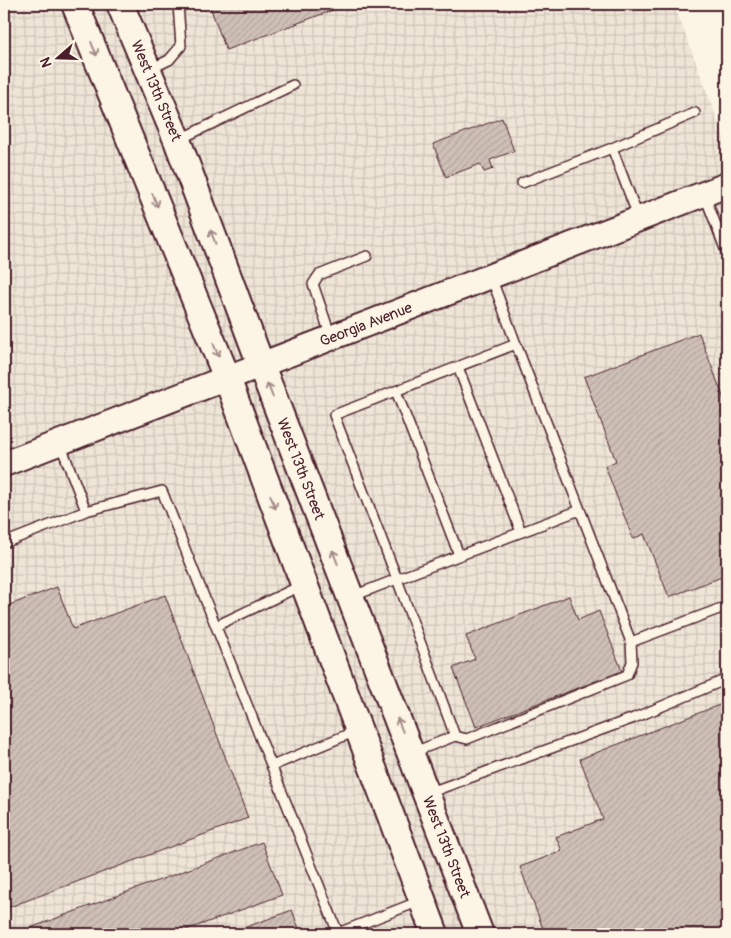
<svg xmlns="http://www.w3.org/2000/svg" width="731" height="938" viewBox="0 0 731 938" font-family="Pangolin,sans-serif">
	<style>
		.industrial { fill: url(#industrial-grid) }
		.building { fill: url(#building-hatch); stroke: #4a1f2b }
		.lines { fill: none; stroke-linecap: round; stroke-linejoin: round }
		.service-casing { stroke: #4a1f2b; stroke-width: 12 }
		.tertiary-casing { stroke: #4a1f2b; stroke-width: 28 }
		.secondary-casing { stroke: #4a1f2b; stroke-width: 30 }
		.service { stroke: #fcf5e5; stroke-width: 9 }
		.tertiary { stroke: #fcf5e5; stroke-width: 24 }
		.secondary { stroke: #fcf5e5; stroke-width: 26 }
		.oneway { stroke: #a38a88 }
		.labels { text-anchor: middle; stroke-width: 5; stroke-linejoin: round; paint-order: stroke }
		.street-label { font-size: 15px; fill: #4a1f2b; stroke: #fcf5e5 }
	</style>
	<defs>
		<pattern id="industrial-grid" width="8" height="8" patternUnits="userSpaceOnUse" patternTransform="scale(1.25)"><rect width="8" height="8" fill="#eee5d7"/><path d="M0 4h8M4 0v8" fill="none" stroke="#cec4b9"/></pattern>
		<pattern id="building-hatch" width="6" height="6" patternUnits="userSpaceOnUse" patternTransform="scale(1.25)"><rect width="6" height="6" fill="#cfc0b7"/><path d="M-1 1l2-2M0 6l6-6M5 7l2-2" fill="none" stroke="#b3a59e"/></pattern>
	</defs>
	<rect width="100%" height="100%" fill="#fcf5e5"/>
	<filter id="ink" filterUnits="userSpaceOnUse"><feTurbulence type="fractalNoise" baseFrequency=".02" numOctaves="2"/><feDisplacementMap in="SourceGraphic" scale="10" xChannelSelector="R" yChannelSelector="G"/><feConvolveMatrix kernelMatrix="1 2 1 2 8 2 1 2 1" color-interpolation-filters="sRGB"/></filter>
	<g filter="url(#ink)">
		<!-- industrial -->
		<path class="industrial" d="M4,4H674L727,146V934H4Z"/>
		<!-- building -->
		<g class="building">
			<path d="M209,4H349L226,50Z"/>
			<path d="M502,118L514,151L490,160L493,169L484,172L480,164L446,177L433,144Z"/>
			<path d="M699,333L727,407V575L669,597L644,534L633,539L605,466L616,461L584,377Z"/>
			<path d="M57,587L73,629L165,595L248,818L4,909V607Z"/>
			<path d="M569,596L578,620L599,611L622,671L476,727L453,668L475,659L466,636Z"/>
			<path d="M727,702V934H545L520,867L562,851L556,837L603,819L580,759Z"/>
			<path d="M262,842L282,895L175,934H14Z"/>
			<path d="M292,910L301,934H228Z"/>
		</g>
		<g class="lines">
			<!-- service casing -->
			<g class="service-casing">
				<g id="service">
					<path d="M150,69L169,60L181,46L178,4"/>
					<path d="M180,139L293,85"/>
					<path d="M612,148L639,219"/>
					<path d="M522,183L612,148L695,113"/>
					<path d="M705,196L727,254"/>
					<path d="M331,337L313,284L319,275L367,256"/>
					<path d="M516,344L631,642L632,662L627,675L467,739L455,736L397,579L580,510"/>
					<path d="M458,367L521,532"/>
					<path d="M396,391L459,555"/>
					<path d="M86,511L162,491L338,933L420,901"/>
					<path d="M4,543L86,511L60,443"/>
					<path d="M353,596L397,579L334,415L516,344L491,277"/>
					<path d="M216,626L302,585"/>
					<path d="M631,642L727,606"/>
					<path d="M414,752L455,736"/>
					<path d="M272,766L356,731"/>
					<path d="M428,793L634,718L727,679"/>
				</g>
			</g>
			<!-- tertiary casing -->
			<g class="tertiary-casing">
				<g id="tertiary">
					<path id="s1" d="M4,464L727,185"/>
				</g>
			</g>
			<!-- secondary casing -->
			<g class="secondary-casing">
				<g id="secondary">
					<path d="M75,4L227,378L435,934"/>
					<path id="s2" d="M120,4L177,140L261,365L480,934"/>
				</g>
			</g>
			<!-- service -->
			<use href="#service" class="service"/>
			<!-- tertiary -->
			<use href="#tertiary" class="tertiary"/>
			<!-- secondary -->
			<use href="#secondary" class="secondary"/>
		</g>
		<!-- one-way arrows -->
		<defs><path id="oneway-shaft" d="M-6 0H5M1.5-3L5.5 0L1.5 3" fill="none" stroke-width="1.6" stroke-linecap="round" stroke-linejoin="round" transform="scale(1.25)"/></defs>
		<g class="oneway">
			<use href="#oneway-shaft" transform="translate(94 49) rotate(68)"/>
			<use href="#oneway-shaft" transform="translate(155 200) rotate(68)"/>
			<use href="#oneway-shaft" transform="translate(213 237) rotate(-110)"/>
			<use href="#oneway-shaft" transform="translate(216 350) rotate(68)"/>
			<use href="#oneway-shaft" transform="translate(270 390) rotate(-111)"/>
			<use href="#oneway-shaft" transform="translate(273 502) rotate(69)"/>
			<use href="#oneway-shaft" transform="translate(335 557) rotate(-111)"/>
			<use href="#oneway-shaft" transform="translate(400 725) rotate(-111)"/>
		</g>
	</g>
	<g class="labels">
		<!-- street labels -->
		<g class="street-label">
			<text dy="5" stroke="none"><textPath href="#s2" startOffset="94">West 13th Street</textPath></text>
			<text dy="5" stroke="none"><textPath href="#s1" startOffset="388">Georgia Avenue</textPath></text>
			<text dy="5" stroke="none"><textPath href="#s2" startOffset="499">West 13th Street</textPath></text>
			<text dy="5" stroke="none"><textPath href="#s2" startOffset="904">West 13th Street</textPath></text>
		</g>
	</g>
	<!-- margin -->
	<rect width="731" height="938" fill="none" stroke="#fcf5e5" stroke-width="20"/>
	<rect x="10" y="10" width="711" height="918" fill="none" stroke="#4a1f2b" stroke-width="2" filter="url(#ink)"/>
	<!-- north arrow -->
	<g transform="translate(58 58) rotate(250)" stroke="#fcf5e5" stroke-width="4" paint-order="stroke">
	<path d="M0-4L9 19L0 12L-9 19Z" fill="#4a1f2b"/>
	<text y="-8" font-size="14" font-weight="bold" text-anchor="middle" fill="#4a1f2b">N</text>
	</g>
</svg>
